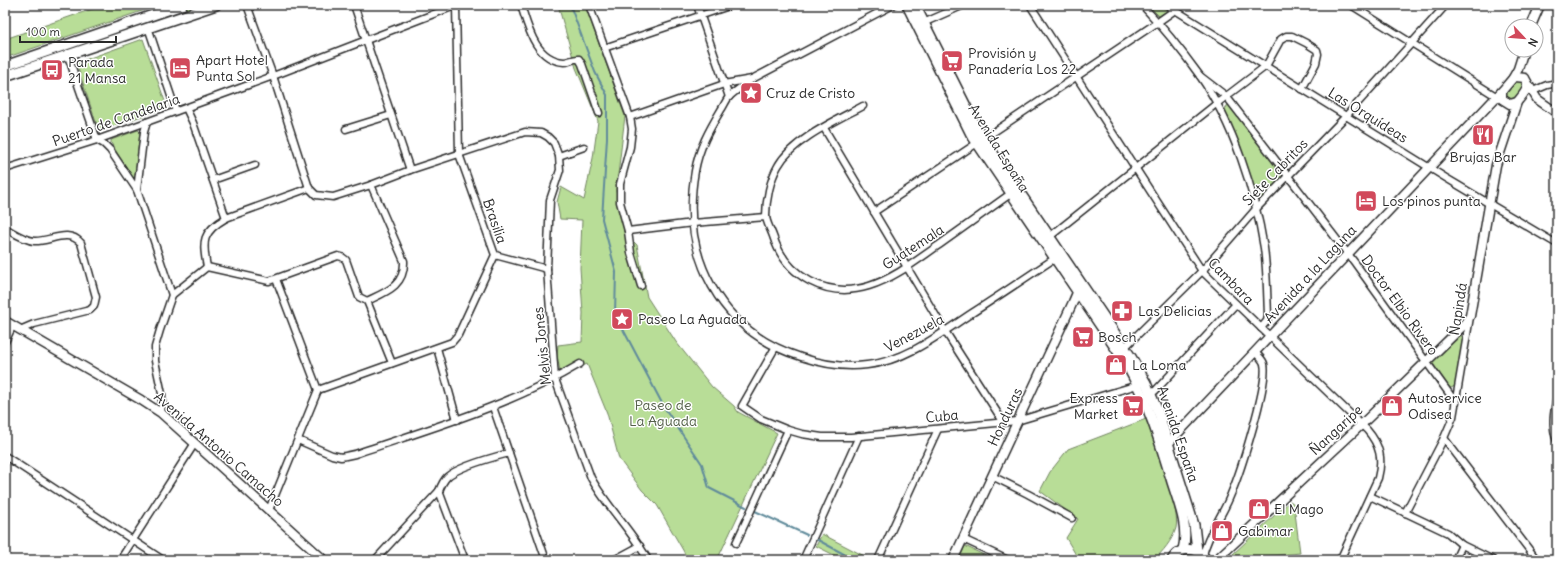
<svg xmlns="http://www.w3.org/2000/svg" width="1562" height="565" viewBox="0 0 1562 565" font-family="Delius,sans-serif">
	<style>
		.green { fill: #b8dd97; stroke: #728461 }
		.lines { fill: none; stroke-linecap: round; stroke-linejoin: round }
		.stream { stroke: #608b9b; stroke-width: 2 }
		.minor-casing { stroke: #2b2b2b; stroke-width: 9 }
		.tertiary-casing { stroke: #2b2b2b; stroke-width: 11 }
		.secondary-casing { stroke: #2b2b2b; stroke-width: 12 }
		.minor { stroke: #fff; stroke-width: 6 }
		.tertiary { stroke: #fff; stroke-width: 8 }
		.secondary { stroke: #fff; stroke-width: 9 }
		.labels { text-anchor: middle; stroke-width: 3; stroke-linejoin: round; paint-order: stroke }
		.poi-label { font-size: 14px; fill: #2b2b2b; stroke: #fff; text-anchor: start }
		.street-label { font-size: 14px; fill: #2b2b2b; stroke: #fff }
		.park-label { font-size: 14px; fill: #55604b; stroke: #fff }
	</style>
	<rect width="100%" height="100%" fill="#fff"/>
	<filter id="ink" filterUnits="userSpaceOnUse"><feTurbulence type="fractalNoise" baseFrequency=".025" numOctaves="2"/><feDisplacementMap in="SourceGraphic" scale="8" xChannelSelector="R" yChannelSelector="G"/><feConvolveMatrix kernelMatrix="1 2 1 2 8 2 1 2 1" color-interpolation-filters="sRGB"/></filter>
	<g filter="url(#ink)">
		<!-- green -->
		<g class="green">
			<path d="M104,5H159L5,58V39Z"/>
			<path d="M190,5H204L74,49L73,48L77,44Z"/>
			<path d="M558,5H585L625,116L616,191L625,233L637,245L647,297L676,342L712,387L734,406L738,412L777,433L719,556V560H686L684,552L657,505L642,490L619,459L607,413L587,364L561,377L557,355L558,345L582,342L583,313L580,268L582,220L560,219L557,202L561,187L584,200L593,158L598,121L576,68Z"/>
			<path d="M1148,5H1161L1167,8V11L1159,16Z"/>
			<path d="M143,39L167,107L99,131L76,63Z"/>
			<path d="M1521,81L1523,83C1523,92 1516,102 1507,99L1506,95L1514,82Z"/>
			<path d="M1228,104L1281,174V178L1260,201L1257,199L1241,148L1224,112Z"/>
			<path d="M138,130L140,132L135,178H133L111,143V140Z"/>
			<path d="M1459,335L1462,336L1463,338L1455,386L1451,388L1449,387L1432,362Z"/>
			<path d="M1146,419C1153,439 1181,510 1176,528C1172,541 1163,551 1154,560H1079L1066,538L1078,519L1040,491L1050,472L1068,449Z"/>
			<path d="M1290,501L1294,504L1300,553L1235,560L1233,554Z"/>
			<path d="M822,534L872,560H844L816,546Z"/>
			<path d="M965,546L994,560H959Z"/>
		</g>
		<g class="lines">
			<!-- stream -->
			<g class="stream">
				<path d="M570,5L595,72L607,95V138L602,219L616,272L615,314L664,407L702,464L709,488L746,507"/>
				<path d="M755,511L807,535"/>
				<path d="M816,539L855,560"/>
			</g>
			<!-- minor casing -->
			<g class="minor-casing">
				<g id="minor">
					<path d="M247,5L273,76L309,188L316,195L333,197L371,185L410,170L525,132L541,133L548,137L554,143L559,156L560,170L550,200L547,269L555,379L591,478C607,507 632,531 648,560"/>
					<path d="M354,5L410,170"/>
					<path d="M521,5C528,27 535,60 564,62C569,62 574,58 579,59L582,64L599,113"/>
					<path d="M589,5L630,117L632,129L630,147L620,184V202L628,231L631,253L641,286"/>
					<path d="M697,5L729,97"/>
					<path d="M1030,5L1202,271L1367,430C1380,445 1383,459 1378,478L1340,560"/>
					<path d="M1142,5C1163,27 1182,51 1200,76C1233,123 1255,191 1264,248C1267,270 1267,293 1268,315L1267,321L1261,328"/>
					<path d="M1167,5L1446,178L1557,244"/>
					<path d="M1351,5L1499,98"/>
					<path d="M921,24L964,5"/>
					<path d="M148,27L176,111"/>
					<path d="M604,48L732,5"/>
					<path d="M67,53L97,140L104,144L110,150L137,190L172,295"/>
					<path d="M1200,76L1226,96L1288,176L1355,263L1456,403"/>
					<path d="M752,79C745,85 736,90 729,97C726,100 724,106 721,110C709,130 699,148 695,171C680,255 719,331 801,357C822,364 845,368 867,365C906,361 940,334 972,313C1000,295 1028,276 1057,257"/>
					<path d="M1533,91L1547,85L1557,83"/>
					<path d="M863,106C837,120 792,140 778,166C770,180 766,200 766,216C766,222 771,230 773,236C786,277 827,299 869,286C895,278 917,260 939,245C964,227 988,210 1013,192"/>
					<path d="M186,108L193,123L226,218"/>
					<path d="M630,117L724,84L752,79L893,5"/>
					<path d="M824,128L945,331L1004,423"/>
					<path d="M346,129L391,115"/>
					<path d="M559,156L584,147"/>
					<path d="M5,169L97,140L273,76L457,5"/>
					<path d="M213,180L255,165"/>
					<path d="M371,185L404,261C405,286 386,292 367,301L392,363"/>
					<path d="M137,190L144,132L147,122"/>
					<path d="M874,212L1158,22L1175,10L1178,5"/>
					<path d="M5,228C14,233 24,240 34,241C50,242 68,228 81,243L96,297L94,306L90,310L34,324L20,330"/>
					<path d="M628,231L693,223L766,217"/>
					<path d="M1048,238L1216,104L1266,66L1281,39L1286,36H1292L1306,43L1317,50L1318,54L1316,63L1302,89"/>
					<path d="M495,255L547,269"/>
					<path d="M207,267C202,241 202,232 226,218L309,188"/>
					<path d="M5,342L13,325"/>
					<path d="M437,348L457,420"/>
					<path d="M775,348L742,406L761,419L788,430L802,434L822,437H851L1017,421L1141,384"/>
					<path d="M1123,349L1202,271L1256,209L1346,116L1446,5"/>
					<path d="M318,390L452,342L458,335L495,255L459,154L456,5"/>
					<path d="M1149,396L1156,390L1236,304"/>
					<path d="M1557,396C1554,412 1551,426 1557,441"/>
					<path d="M493,407L546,560"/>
					<path d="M161,413L162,404V394L155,361V347L160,330L172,295L207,267L269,281L338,256L342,257L346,260L359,297L367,301"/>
					<path d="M1444,438L1537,560"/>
					<path d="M298,440L332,455L341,457L355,454C431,428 510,406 580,364"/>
					<path d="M5,456L163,560"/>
					<path d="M992,476L1028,494L1072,518"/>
					<path d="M439,491L465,560"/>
					<path d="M1370,496L1448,533L1462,545L1493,560"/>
					<path d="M269,510L318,390L276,279"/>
					<path d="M1405,513L1444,438L1453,417L1470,317"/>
					<path d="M963,539L1008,560"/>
					<path d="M736,543L788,430"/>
					<path d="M1203,555C1208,533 1223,515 1231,494C1240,473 1269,383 1264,364C1263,359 1258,356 1255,352"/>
					<path d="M120,560L195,443"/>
					<path d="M375,560L439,491C441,486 443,481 447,477C457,467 494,457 509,453"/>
					<path d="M614,560L640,546"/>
					<path d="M803,560L859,436"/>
					<path d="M878,560L938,429"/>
					<path d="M1455,560L1462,545"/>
				</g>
			</g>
			<!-- tertiary casing -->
			<g class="tertiary-casing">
				<g id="tertiary">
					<path d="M1531,26L1540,5"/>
					<path d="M1516,77L1525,78C1531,87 1523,95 1517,102L1510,104L1502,99V91L1513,78Z"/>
					<path d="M1513,78L1518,69L1524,50"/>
					<path d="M1527,82L1537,99L1557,113"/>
					<path d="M5,321L141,400L161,413L324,560"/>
					<path d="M1164,448L1502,91"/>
					<path d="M953,560L1073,302L1076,295L1084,290"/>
					<path d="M1216,560L1361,425L1462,327L1470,316L1496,165L1517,102"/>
				</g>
			</g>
			<!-- secondary casing -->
			<g class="secondary-casing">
				<g id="secondary">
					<path d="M907,5L971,134L1127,365C1149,405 1159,439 1172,482C1179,504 1189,527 1183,550"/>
					<path d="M915,5L980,134L1131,357L1146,383L1159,414L1194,525L1197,551"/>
					<path d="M5,66L182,5"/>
					<path d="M5,76L216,5"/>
					<path d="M1172,560C1180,546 1198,546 1206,560"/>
				</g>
			</g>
			<!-- minor -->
			<use href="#minor" class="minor"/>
			<!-- tertiary -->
			<use href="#tertiary" class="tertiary"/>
			<!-- secondary -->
			<use href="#secondary" class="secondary"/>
		</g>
	</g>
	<!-- icons -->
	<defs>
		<g id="supermarket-square" transform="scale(1.15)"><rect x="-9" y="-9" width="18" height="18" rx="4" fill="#d1495b" stroke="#fff"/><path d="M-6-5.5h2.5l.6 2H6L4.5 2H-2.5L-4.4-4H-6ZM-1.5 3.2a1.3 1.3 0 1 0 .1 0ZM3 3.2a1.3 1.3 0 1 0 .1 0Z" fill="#fff"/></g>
		<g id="hotel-square" transform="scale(1.15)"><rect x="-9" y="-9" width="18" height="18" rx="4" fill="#d1495b" stroke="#fff"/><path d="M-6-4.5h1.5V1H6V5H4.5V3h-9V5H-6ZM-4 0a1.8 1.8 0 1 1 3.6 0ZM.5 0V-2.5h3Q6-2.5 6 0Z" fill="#fff"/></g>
		<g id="bus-square" transform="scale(1.15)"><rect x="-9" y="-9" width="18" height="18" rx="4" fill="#d1495b" stroke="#fff"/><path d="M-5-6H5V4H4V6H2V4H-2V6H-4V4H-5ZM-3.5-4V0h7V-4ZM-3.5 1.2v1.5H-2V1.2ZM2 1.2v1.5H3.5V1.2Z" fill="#fff"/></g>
		<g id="sight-square" transform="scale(1.15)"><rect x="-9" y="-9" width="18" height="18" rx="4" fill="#d1495b" stroke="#fff"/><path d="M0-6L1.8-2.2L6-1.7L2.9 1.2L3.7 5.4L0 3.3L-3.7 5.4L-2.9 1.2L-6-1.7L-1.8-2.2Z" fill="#fff"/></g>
		<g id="restaurant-square" transform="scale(1.15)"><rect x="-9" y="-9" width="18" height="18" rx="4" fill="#d1495b" stroke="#fff"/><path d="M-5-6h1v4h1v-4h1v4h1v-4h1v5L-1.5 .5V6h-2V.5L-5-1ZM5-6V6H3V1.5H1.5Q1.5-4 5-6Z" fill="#fff"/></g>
		<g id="pharmacy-square" transform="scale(1.15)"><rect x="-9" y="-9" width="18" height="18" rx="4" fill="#d1495b" stroke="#fff"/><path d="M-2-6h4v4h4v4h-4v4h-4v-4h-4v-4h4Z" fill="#fff"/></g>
		<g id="shop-square" transform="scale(1.15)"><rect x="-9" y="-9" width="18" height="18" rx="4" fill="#d1495b" stroke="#fff"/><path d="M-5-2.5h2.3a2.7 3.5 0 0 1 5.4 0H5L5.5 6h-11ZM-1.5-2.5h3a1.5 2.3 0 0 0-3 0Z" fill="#fff"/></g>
	</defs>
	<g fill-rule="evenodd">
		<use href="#supermarket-square" x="952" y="61"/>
		<use href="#hotel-square" x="180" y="68"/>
		<use href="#bus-square" x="52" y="70"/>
		<use href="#sight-square" x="751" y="93"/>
		<use href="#restaurant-square" x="1483" y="135"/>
		<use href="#hotel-square" x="1366" y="201"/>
		<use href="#pharmacy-square" x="1122" y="311"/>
		<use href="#sight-square" x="622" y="319"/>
		<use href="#supermarket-square" x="1083" y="337"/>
		<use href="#shop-square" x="1116" y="365"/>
		<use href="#supermarket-square" x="1133" y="406"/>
		<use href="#shop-square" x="1392" y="406"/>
		<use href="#shop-square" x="1259" y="509"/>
		<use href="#shop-square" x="1222" y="531"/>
	</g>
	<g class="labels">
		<!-- poi labels -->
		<g class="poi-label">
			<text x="968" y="58">Provisión y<tspan x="968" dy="16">Panadería Los 22</tspan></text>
			<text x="196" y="65">Apart Hotel<tspan x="196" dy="16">Punta Sol</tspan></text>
			<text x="68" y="67">Parada<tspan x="68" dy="16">21 Mansa</tspan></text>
			<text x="766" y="98">Cruz de Cristo</text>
			<text x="1483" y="162" text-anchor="middle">Brujas Bar</text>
			<text x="1382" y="206">Los pinos punta</text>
			<text x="1138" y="316">Las Delicias</text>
			<text x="638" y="324">Paseo La Aguada</text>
			<text x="1098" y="342">Bosch</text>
			<text x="1132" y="370">La Loma</text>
			<text x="1118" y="403" text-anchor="end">Express<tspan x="1118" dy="16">Market</tspan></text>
			<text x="1408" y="403">Autoservice<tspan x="1408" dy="16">Odisea</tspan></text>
			<text x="1274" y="514">El Mago</text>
			<text x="1238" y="536">Gabimar</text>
		</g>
		<!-- street labels -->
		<g class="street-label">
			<text transform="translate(1368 115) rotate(32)" y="5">Las Orquídeas</text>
			<text transform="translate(116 120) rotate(-19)" y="5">Puerto de Candelaria</text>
			<text transform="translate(999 148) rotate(58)" y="5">Avenida España</text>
			<text transform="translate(1275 172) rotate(-46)" y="5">Siete Cabritos</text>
			<text transform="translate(495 221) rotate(71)" y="5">Brasilia</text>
			<text transform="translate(913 247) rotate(-33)" y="5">Guatemala</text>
			<text transform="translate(1310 274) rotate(-47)" y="5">Avenida a la Laguna</text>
			<text transform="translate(1231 281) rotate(46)" y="5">Cambara</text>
			<text transform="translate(1400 305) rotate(54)" y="5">Doctor Elbio Rivero</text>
			<text transform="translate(1458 309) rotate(-81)" y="5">Ñapindá</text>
			<text transform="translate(914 333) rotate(-28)" y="5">Venezuela</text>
			<text transform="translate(542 346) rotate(-96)" y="5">Melvis Jones</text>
			<text transform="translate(942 416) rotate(-5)" y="5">Cuba</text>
			<text transform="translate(1005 417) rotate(-65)" y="5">Honduras</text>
			<text transform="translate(1336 430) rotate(-43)" y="5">Ñangaripe</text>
			<text transform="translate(1178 434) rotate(71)" y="5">Avenida España</text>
			<text transform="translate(219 449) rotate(41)" y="5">Avenida Antonio Camacho</text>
		</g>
		<!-- park labels -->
		<g class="park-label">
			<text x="663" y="410">Paseo de<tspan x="663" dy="16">La Aguada</tspan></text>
		</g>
	</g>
	<!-- margin -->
	<rect width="1562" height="565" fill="none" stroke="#fff" stroke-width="20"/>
	<rect x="10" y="10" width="1542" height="545" fill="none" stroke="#2b2b2b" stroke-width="1.5" filter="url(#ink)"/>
	<!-- north arrow -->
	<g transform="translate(1524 38) rotate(116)"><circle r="19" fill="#ffffff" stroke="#aaaaaa"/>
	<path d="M0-3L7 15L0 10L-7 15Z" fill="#d1495b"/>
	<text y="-6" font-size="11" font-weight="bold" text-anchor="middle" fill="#2b2b2b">N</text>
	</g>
	<!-- scale -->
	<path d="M20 36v6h96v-6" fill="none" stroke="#2b2b2b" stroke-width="2"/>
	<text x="26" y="36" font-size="12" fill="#2b2b2b" stroke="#ffffff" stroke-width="3" paint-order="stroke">100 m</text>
</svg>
